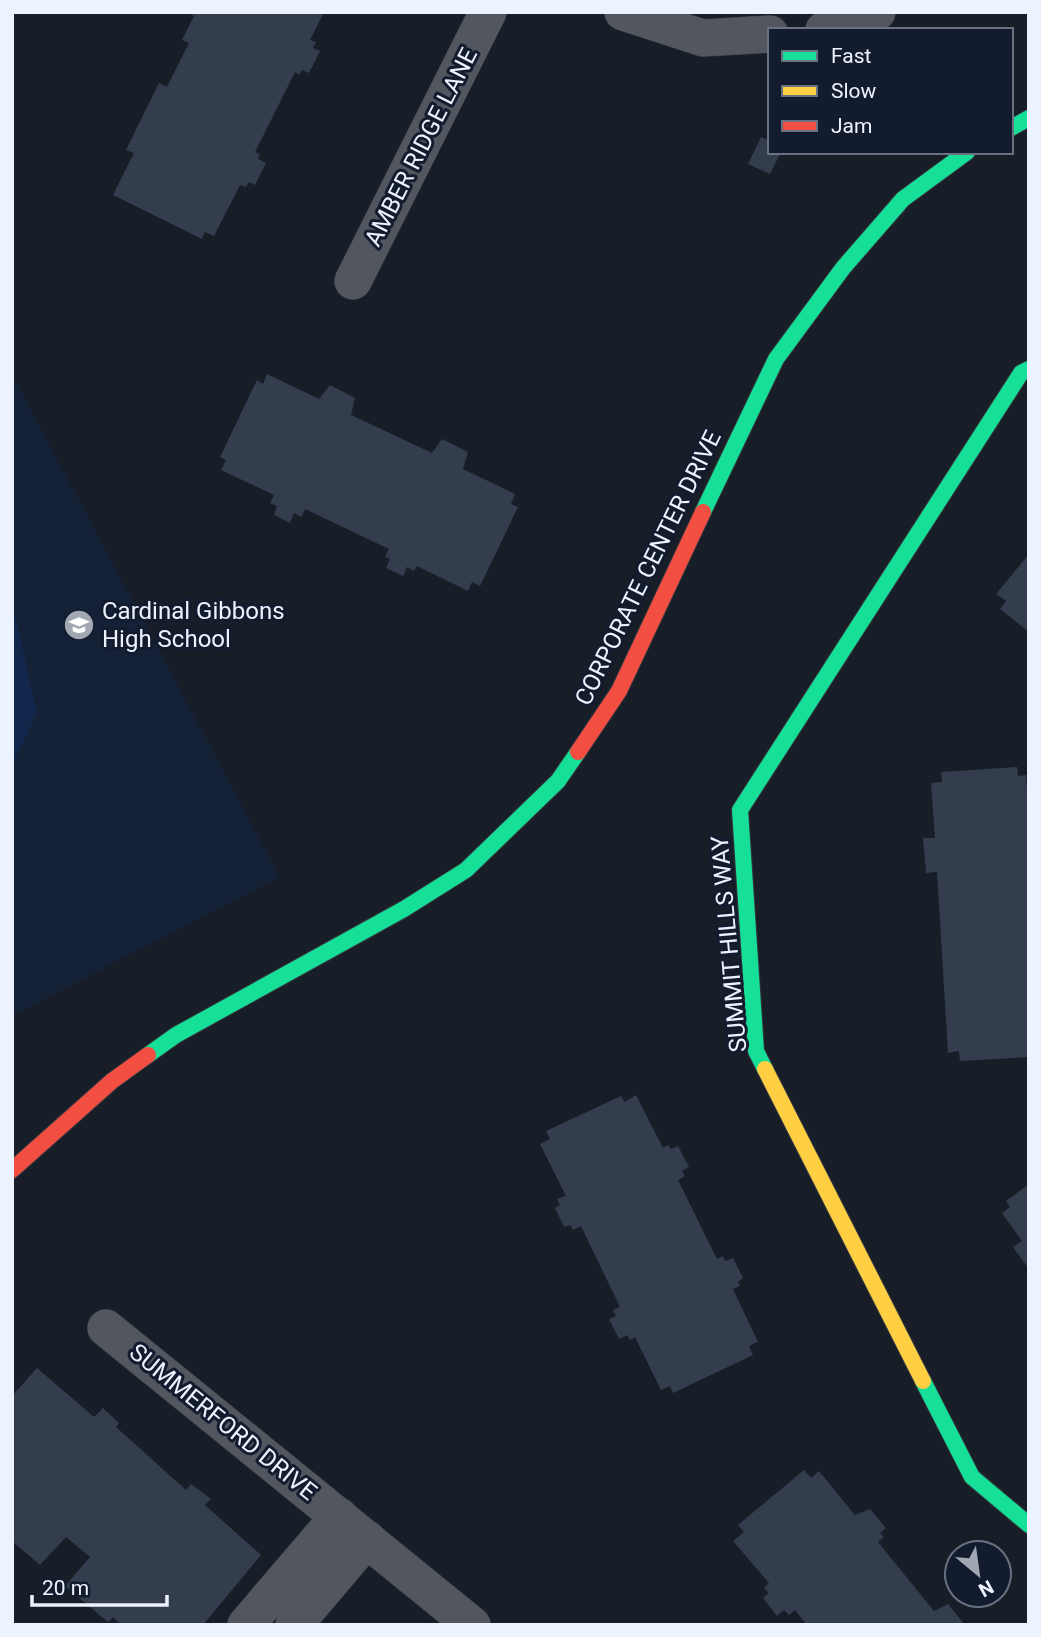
<svg xmlns="http://www.w3.org/2000/svg" width="1041" height="1637" viewBox="0 0 1041 1637" font-family="Roboto,sans-serif">
	<style>
		.built { fill: #152137 }
		.green { fill: #13274d }
		.building { fill: #343d4e }
		.lines { fill: none; stroke-linecap: round; stroke-linejoin: round }
		.street-casing { stroke: #33373f; stroke-width: 38 }
		.fast-casing { stroke: #33373f; stroke-width: 18 }
		.slow-casing { stroke: #33373f; stroke-width: 18 }
		.jam-casing { stroke: #33373f; stroke-width: 18 }
		.street { stroke: #51565f; stroke-width: 37 }
		.fast { stroke: #16e098; stroke-width: 16 }
		.slow { stroke: #ffcf43; stroke-width: 16 }
		.jam { stroke: #f24e42; stroke-width: 16 }
		.labels { text-anchor: middle; stroke-width: 6; stroke-linejoin: round; paint-order: stroke }
		.street-label { font-size: 24px; fill: #edf3fe; stroke: #121c2e }
		.poi-label { font-size: 24px; fill: #edf3fe; stroke: #121c2e; text-anchor: start }
	</style>
	<rect width="100%" height="100%" fill="#181e28"/>
	<!-- built -->
	<path class="built" d="M12,374L280,877L12,1016Z"/>
	<!-- green -->
	<path class="green" d="M12,603L37,712L12,766Z"/>
	<!-- building -->
	<g class="building">
		<path d="M187,12H324L310,40L316,42L313,48L320,51L309,73L302,70L299,75L295,72L255,152L260,154L258,159L266,163L255,185L249,182L246,187L240,185L214,236L205,232L202,239L113,195L134,153L126,150L159,83L167,87L189,43L182,40L194,16Z"/>
		<path d="M761,137L770,141V152H781L770,174L748,164Z"/>
		<path d="M267,374L319,399L330,385L355,398L351,415L432,453L442,439L468,452L463,469L515,494L511,504L518,507L480,586L472,582L468,591L417,566L414,571L407,567L403,576L386,568L390,559L385,557L389,549L305,509L301,517L294,513L290,523L274,515L277,506L270,503L274,495L221,470L226,460L220,457L257,380L263,384Z"/>
		<path d="M1029,554V632L1000,609L1006,601L996,594Z"/>
		<path d="M1017,767L1018,776L1026,775L1029,810V1057L960,1061L959,1051L948,1053L937,872L926,873L923,838H935L931,783L942,782L941,772Z"/>
		<path d="M636,1095L663,1148L668,1145L671,1149L678,1146L689,1167L682,1171L685,1176L678,1180L717,1259L723,1256L725,1261L733,1258L743,1278L738,1282L740,1286L733,1289L758,1342L749,1346L753,1355L673,1393L670,1386L661,1390L635,1337L630,1340L627,1335L619,1339L609,1319L616,1316L613,1310L620,1307L581,1226L573,1230L570,1225L564,1227L555,1208L560,1205L557,1199L566,1196L540,1144L550,1139L546,1131L621,1096L625,1102Z"/>
		<path d="M1029,1184V1269L1013,1247L1022,1241L1002,1213L1010,1207L1006,1201Z"/>
		<path d="M37,1368L94,1417L103,1408L119,1423L116,1427L186,1490L191,1484L211,1499L205,1505L261,1555L203,1625H122L113,1617L108,1622L65,1586L90,1557L66,1537L40,1565L12,1541V1396Z"/>
		<path d="M804,1470L811,1478L819,1471L855,1515L870,1509L886,1528L880,1533L884,1537L878,1542L934,1611L948,1604L965,1625H807L795,1610L789,1615L784,1610L777,1616L763,1598L769,1593L764,1588L769,1583L733,1541L744,1532L738,1525Z"/>
	</g>
	<g class="lines">
		<!-- street casing -->
		<g class="street-casing">
			<g id="street">
				<path d="M623,12L703,38L770,34"/>
				<path d="M824,30L842,28L877,12"/>
				<path d="M353,281L488,12"/>
				<path d="M106,1328L472,1625"/>
				<path d="M246,1625L339,1516"/>
				<path d="M294,1625L367,1539"/>
			</g>
		</g>
		<!-- fast casing -->
		<g class="fast-casing">
			<g id="fast">
				<path d="M1011,128L1029,118"/>
				<path d="M703,512L776,359L843,268L903,199L967,152"/>
				<path d="M148,1055L176,1035L404,909L466,870L558,781L578,752"/>
				<path d="M765,1069L756,1051L740,810L1021,373L1029,369"/>
				<path d="M923,1381L972,1477L1029,1525"/>
			</g>
		</g>
		<!-- slow casing -->
		<g class="slow-casing">
			<path id="slow" d="M765,1069L923,1381"/>
		</g>
		<!-- jam casing -->
		<g class="jam-casing">
			<g id="jam">
				<path d="M578,752L619,691L703,512"/>
				<path d="M12,1170L112,1081L148,1055"/>
			</g>
		</g>
		<!-- street -->
		<use href="#street" class="street"/>
		<!-- fast -->
		<use href="#fast" class="fast"/>
		<!-- slow -->
		<use href="#slow" class="slow"/>
		<!-- jam -->
		<use href="#jam" class="jam"/>
	</g>
	<!-- icons -->
	<defs>
		<g id="school-disc" transform="scale(1.575)"><circle r="9.5" fill="#a2a8b3" stroke="#121c2e"/><path d="M0-5L7-2L0 1L-7-2ZM-4 1L0 2.5L4 1V4Q0 6-4 4Z" fill="#fff"/></g>
	</defs>
	<g fill-rule="evenodd">
		<use href="#school-disc" x="79" y="625"/>
	</g>
	<g class="labels">
		<!-- street labels -->
		<g class="street-label">
			<text transform="translate(421 147) rotate(-63)" y="8">AMBER RIDGE LANE</text>
			<text transform="translate(648 568) rotate(-64)" y="8">CORPORATE CENTER DRIVE</text>
			<text transform="translate(729 944) rotate(-95)" y="8">SUMMIT HILLS WAY</text>
			<text transform="translate(223 1422) rotate(39)" y="8">SUMMERFORD DRIVE</text>
		</g>
		<!-- poi labels -->
		<g class="poi-label">
			<text x="102" y="619">Cardinal Gibbons<tspan x="102" dy="28">High School</tspan></text>
		</g>
	</g>
	<!-- border -->
	<rect width="1041" height="1637" fill="none" stroke="#edf3fe" stroke-width="28"/>
	<!-- legend -->
	<rect x="768" y="28" width="245" height="126" fill="#121c2e" stroke="#6a7281" stroke-width="2"/>
	<rect x="782" y="51" width="35" height="10" fill="#16e098" stroke="#6a7281" stroke-width="2"/>
	<text x="831" y="63" font-size="21" fill="#edf3fe">Fast</text>
	<rect x="782" y="86" width="35" height="10" fill="#ffcf43" stroke="#6a7281" stroke-width="2"/>
	<text x="831" y="98" font-size="21" fill="#edf3fe">Slow</text>
	<rect x="782" y="121" width="35" height="10" fill="#f24e42" stroke="#6a7281" stroke-width="2"/>
	<text x="831" y="133" font-size="21" fill="#edf3fe">Jam</text>
	<!-- north arrow -->
	<g transform="translate(978 1574) rotate(151)"><circle r="33" fill="#121c2e" stroke="#6a7281" stroke-width="2"/>
	<path d="M0-5L12 26L0 18L-12 26Z" fill="#a2a8b3"/>
	<text y="-10" font-size="19" font-weight="bold" text-anchor="middle" fill="#edf3fe">N</text>
	</g>
	<!-- scale -->
	<path d="M32 1595v10h135v-10" fill="none" stroke="#edf3fe" stroke-width="3.5"/>
	<text x="42" y="1595" font-size="21" fill="#edf3fe" stroke="#121c2e" stroke-width="5" paint-order="stroke">20 m</text>
</svg>
